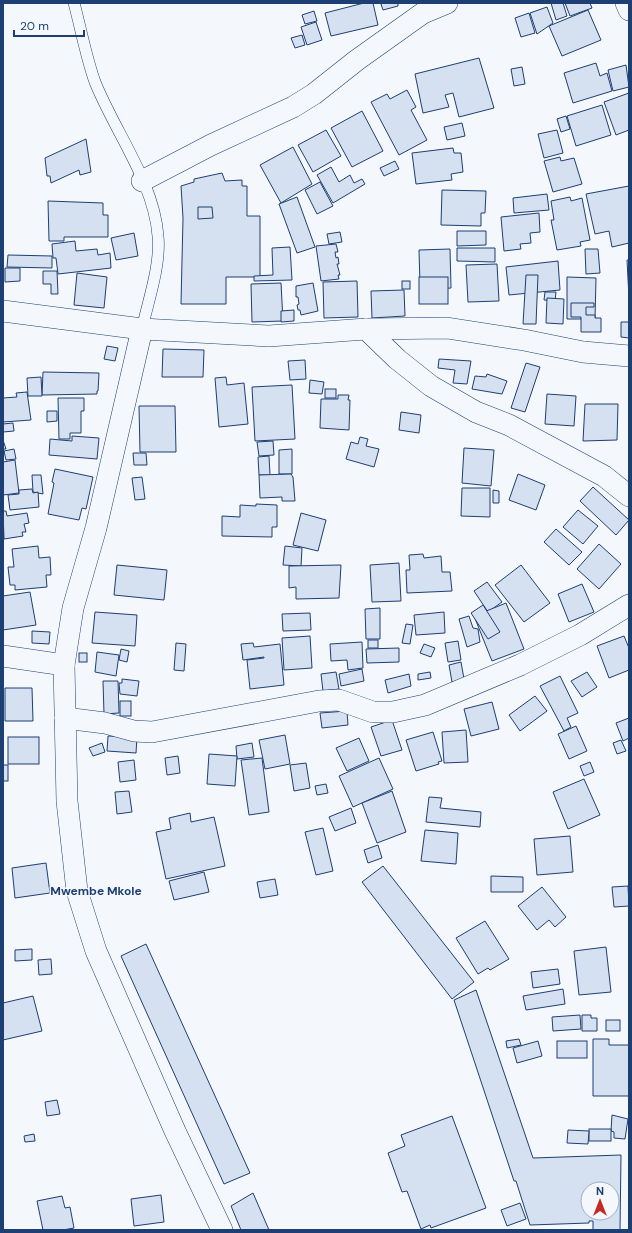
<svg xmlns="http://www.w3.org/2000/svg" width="632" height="1233" viewBox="0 0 632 1233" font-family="'DM Sans',sans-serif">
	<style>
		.building { fill: #d5e0f0; stroke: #1d3f73; fill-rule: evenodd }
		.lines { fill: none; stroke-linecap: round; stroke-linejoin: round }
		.lane-casing { stroke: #1d3f73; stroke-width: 12 }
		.street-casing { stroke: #1d3f73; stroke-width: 22 }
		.lane { stroke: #f4f7fb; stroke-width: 11 }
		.street { stroke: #f4f7fb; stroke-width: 21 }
		.labels { text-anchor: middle; stroke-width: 3; stroke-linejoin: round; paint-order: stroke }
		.quarter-label { font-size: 12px; font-weight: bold; fill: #1d3f73; stroke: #f4f7fb }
	</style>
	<rect width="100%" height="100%" fill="#f4f7fb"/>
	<!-- building -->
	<g class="building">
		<path d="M364,3H373L378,25L331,36L325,13Z"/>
		<path d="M384,3H398V6L383,10L381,4Z"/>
		<path d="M551,3H563L567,16L556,20Z"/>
		<path d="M565,3H590L592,8L570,16Z"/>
		<path d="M547,7L553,23L537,34L530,13Z"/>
		<path d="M588,10L601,40L562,56L549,26Z"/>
		<path d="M314,11L317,21L305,24L302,15Z"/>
		<path d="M529,13L535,33L521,37L515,18Z"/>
		<path d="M316,22L322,40L307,45L301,27Z"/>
		<path d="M302,35L305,45L295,48L291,38Z"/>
		<path d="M479,58L494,108L459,117L453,93L445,95L449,107L423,113L415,74Z"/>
		<path d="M596,63L600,76L607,73L612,91L573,103L564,73Z"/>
		<path d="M626,65L629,87L613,91L608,70Z"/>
		<path d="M522,67L525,84L514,86L511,69Z"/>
		<path d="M407,90L416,107L411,110L427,140L399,155L371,102L387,94L390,99Z"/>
		<path d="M629,93V130L616,135L604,102Z"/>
		<path d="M602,105L611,135L576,146L567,116Z"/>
		<path d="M362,111L383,151L352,167L331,128Z"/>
		<path d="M566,116L570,129L561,132L557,119Z"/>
		<path d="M462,123L465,136L447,140L444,127Z"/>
		<path d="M326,130L341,156L313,172L298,145Z"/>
		<path d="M557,130L563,153L544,158L538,134Z"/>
		<path d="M86,139L91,172L80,175L79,170L51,183L50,176H47L45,158Z"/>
		<path d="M293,147L312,184L281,203L260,165Z"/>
		<path d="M453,148L454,153H461L463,172L451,174L452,180L416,184L412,153Z"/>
		<path d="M560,157L561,161L574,158L582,184L553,192L544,161Z"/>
		<path d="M395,161L399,169L384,176L380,168Z"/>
		<path d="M331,167L339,182L350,175L354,183L362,179L365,184L333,203L317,175Z"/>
		<path d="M222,173L225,181L242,180V186H247V216H260V277H226V304H181L183,218L181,186L194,182V179Z"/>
		<path d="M320,182L333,206L317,214L305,190Z"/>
		<path d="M629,186V243L612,247L609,231L595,234L586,194Z"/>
		<path d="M442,190L486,191L485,213H481V226L441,225Z"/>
		<path d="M547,194L549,210L514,213L513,198Z"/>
		<path d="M297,197L315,247L297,253L279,204Z"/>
		<path d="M570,197L571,201L582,198L590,240L580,242L581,246L557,250L551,220H554L551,201Z"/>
		<path d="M48,201L103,203V215H108V237H64V241H49Z"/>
		<path d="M198,207H212L213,218L198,219Z"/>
		<path d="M539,213L540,232L530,233L531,243L520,244L521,249L504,251L501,217Z"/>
		<path d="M457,231H486V245L457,246Z"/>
		<path d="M340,232L342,242L329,244L327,234Z"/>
		<path d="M134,233L138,256L116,260L111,238Z"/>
		<path d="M75,241L76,251L97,249L98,255L110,253L111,268L58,274L56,258H53L52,244Z"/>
		<path d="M336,244L338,252H335L336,258L338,257L339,264H337L340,275H338L339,279L321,281L316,246Z"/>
		<path d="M290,247L292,280L254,281V276L273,275L272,248Z"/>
		<path d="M457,248H495V262L457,261Z"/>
		<path d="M450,249L451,288L435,289L434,284H420L419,250Z"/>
		<path d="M585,249H598L600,273L586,274Z"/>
		<path d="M8,255L52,256V268L7,267Z"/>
		<path d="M627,260H629V298Z"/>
		<path d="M558,261L560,290L509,295L506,267Z"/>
		<path d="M497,264L499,301L468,302L466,265Z"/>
		<path d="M5,268H20V281L5,282Z"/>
		<path d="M43,271H57L58,294H51V284H43Z"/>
		<path d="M77,273L107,277L104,308L74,305Z"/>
		<path d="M526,275H538L536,324H523Z"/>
		<rect x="419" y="277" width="29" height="27"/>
		<path d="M567,277L596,278L595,319H567Z"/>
		<path d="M357,281L358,317L324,318L323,282Z"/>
		<rect x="402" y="281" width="8" height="8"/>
		<path d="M281,283L283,321L252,322L251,284Z"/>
		<path d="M313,283L318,311L301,315L300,310H298L297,305L299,304L298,297H296V286Z"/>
		<path d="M404,290L405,316L372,318L371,291Z"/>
		<path d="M545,292H556L555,301L544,300Z"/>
		<path d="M547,298L564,299L563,324L546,323Z"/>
		<path d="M571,303H594V307H586V315H595V318H601V332H581V317H571Z"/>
		<path d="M294,310V321L281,322V311Z"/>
		<path d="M621,322H629V338L621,337Z"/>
		<path d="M107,346L118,348L115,361L104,359Z"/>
		<path d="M163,349L204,350L203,377H162Z"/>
		<path d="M439,359L471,361L467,384L453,383L455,370L438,368Z"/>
		<path d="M305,360L306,379L290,380L288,361Z"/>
		<path d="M526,363L540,367L525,412L511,408Z"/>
		<path d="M43,372L99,373L98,391H97V394L42,395Z"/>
		<path d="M487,374L507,381L502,394L472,389L475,376L486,377Z"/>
		<path d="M41,377L42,396H28L27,378Z"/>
		<path d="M226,377L227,385L244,383L248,424L219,427L215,378Z"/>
		<path d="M310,380L324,382L322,394L309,393Z"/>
		<path d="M292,385L295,439L255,441L252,387Z"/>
		<rect x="325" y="389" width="11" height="9"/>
		<path d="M27,392L31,420L3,422V398L17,397L16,393Z"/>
		<path d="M547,394L576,396L574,426L545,424Z"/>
		<path d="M338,395H349L348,400H350L349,430L320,428L321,399H338Z"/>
		<path d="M58,398H84V411H81V433H70V439H59Z"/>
		<path d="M585,404H618L617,440L583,441Z"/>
		<path d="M139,406H175L176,452H140Z"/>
		<path d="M47,411H57V421L47,422Z"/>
		<path d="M401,412L421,415L419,433L399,430Z"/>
		<path d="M13,423L14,431L3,432V424Z"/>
		<path d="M72,436L99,438L97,459L49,455L50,439L72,441Z"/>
		<path d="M360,437L368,439L366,446L379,449L374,467L346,459L351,442L358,444Z"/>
		<path d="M3,440L6,449H3Z"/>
		<path d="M273,441L274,455L259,456L257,442Z"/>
		<path d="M464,448L494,450L491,486L462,483Z"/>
		<path d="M14,449L16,459L6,460L4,451Z"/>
		<path d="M292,449V474H279V450Z"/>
		<path d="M133,453H146L147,465H134Z"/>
		<path d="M269,456L270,475H259L258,457Z"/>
		<path d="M15,460L19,493L3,495V462Z"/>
		<path d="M55,469L93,477L86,509L82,508L79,520L48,514L54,483L52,482Z"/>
		<path d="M291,474L293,477L295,501H282V497L260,498L259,475Z"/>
		<path d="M518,474L545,485L536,510L509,500Z"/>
		<path d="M32,475H41L43,494L33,492Z"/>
		<path d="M142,477L145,499L135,500L132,478Z"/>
		<path d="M593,487L629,520L616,535L580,501Z"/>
		<path d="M462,488H490V517L461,516Z"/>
		<path d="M32,489L33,493L38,492L39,507L10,510L8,495L19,494V490Z"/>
		<path d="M493,490L499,491V503H493Z"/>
		<path d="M256,504L277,505V527H272V537L222,536V516L240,517V505L256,506Z"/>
		<path d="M578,510L598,526L583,544L563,527Z"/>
		<path d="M3,511H6L7,516L27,513L29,523L24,524L26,532H22L23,536L4,539Z"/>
		<path d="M301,513L326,520L318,551L293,545Z"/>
		<path d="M556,529L582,552L569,565L544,542Z"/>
		<path d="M599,544L621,564L599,589L577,569Z"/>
		<path d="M38,546L39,558L50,557L51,575H46L47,587L15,590V585H10L8,567H14L12,549Z"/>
		<path d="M285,546L302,548L301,566L283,565Z"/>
		<path d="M423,554L424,558L441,556L442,572H450L452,591L407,593L406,570H410L409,555Z"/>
		<path d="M399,563L401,601L372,602L370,565Z"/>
		<path d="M117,565L167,570L164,600L114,595Z"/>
		<path d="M341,565L339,598L296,599V587L289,588V566Z"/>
		<path d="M521,565L550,603L524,622L495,585Z"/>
		<path d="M487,582L502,602L488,612L474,591Z"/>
		<path d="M582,584L594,612L569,622L558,594Z"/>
		<path d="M30,592L36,625L3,630V596Z"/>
		<path d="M506,603L524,649L492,661L474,616Z"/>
		<path d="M483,605L500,632L488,639L471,613Z"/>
		<path d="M380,608V639H366L365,609Z"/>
		<path d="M95,612L137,615L135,646L92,643Z"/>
		<path d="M444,612L445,633L416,635L414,615Z"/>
		<path d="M310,613L311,630L283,631L282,614Z"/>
		<path d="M469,616L473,628L478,629L480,642L467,647L459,619Z"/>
		<path d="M406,624L413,625L410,644L402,643Z"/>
		<path d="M32,631L50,632L49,644L32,643Z"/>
		<path d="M310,636L312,668L284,670L282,638Z"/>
		<path d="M624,636L629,648V670L609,678L597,646Z"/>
		<rect x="368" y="640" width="10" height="8"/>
		<path d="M458,641L461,660L448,662L445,643Z"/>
		<path d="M362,642L363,668L348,670L347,660L331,661L330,644Z"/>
		<path d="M176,643L186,644L184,671L174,670Z"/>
		<path d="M253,643L254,647L280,644L284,685L250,689L247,660L264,658V657L243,660L241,644Z"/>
		<path d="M424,644L435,648L431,657L420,653Z"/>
		<path d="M399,648V662L367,663L366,649Z"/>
		<path d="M121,649L129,651L127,662L119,660Z"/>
		<path d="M97,652L119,655L116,676L95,672Z"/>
		<rect x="79" y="653" width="8" height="9"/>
		<path d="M461,662L464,679L452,682L449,665Z"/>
		<path d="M362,669L364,681L341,686L339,674Z"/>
		<path d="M336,672L339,689L323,691L321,674Z"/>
		<path d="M430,672L431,678L418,680V674Z"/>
		<path d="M587,672L597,687L582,697L571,681Z"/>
		<path d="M409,674L411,686L388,693L385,680Z"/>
		<path d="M560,676L578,713L567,718L571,727L564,731L540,686Z"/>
		<path d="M122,679L139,681L137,696L120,694L119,683H122Z"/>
		<path d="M103,681H118L119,713L104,714Z"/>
		<path d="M5,688H32L33,721H5Z"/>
		<path d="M535,696L547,711L520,731L509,715Z"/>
		<rect x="120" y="701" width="11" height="15"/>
		<path d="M492,702L499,729L471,736L464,709Z"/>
		<path d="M347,711L348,725L322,728L320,713Z"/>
		<path d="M629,718V738L623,741L616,723Z"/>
		<path d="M392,720L402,750L381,756L371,727Z"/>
		<path d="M576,726L587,751L569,759L558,734Z"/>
		<path d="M466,730L468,762L444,763L442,732Z"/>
		<path d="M433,732L442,761L438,762L439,764L416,771L406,740Z"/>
		<path d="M285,735L290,764L265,769L259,740Z"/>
		<path d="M108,736L137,737L136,753L107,751Z"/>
		<rect x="8" y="737" width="31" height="27"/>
		<path d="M359,738L369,761L347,771L336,748Z"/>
		<path d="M621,740L626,751L617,754L613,743Z"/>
		<path d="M102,743L105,752L93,756L89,748Z"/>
		<path d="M252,743L254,757L237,759L236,746Z"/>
		<path d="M209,754L237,756L235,786L207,784Z"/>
		<path d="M178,756L180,773L167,775L165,758Z"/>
		<path d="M262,758L269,812L249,815L241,760Z"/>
		<path d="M379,758L393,789L353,807L339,776Z"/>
		<path d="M134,760L136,780L120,782L118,762Z"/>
		<path d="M590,762L594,772L584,776L580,766Z"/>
		<path d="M306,763L310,788L294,791L290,765Z"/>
		<rect x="3" y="765" width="5" height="16"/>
		<path d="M584,779L600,815L568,829L553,792Z"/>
		<path d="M326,784L328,793L317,795L315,786Z"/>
		<path d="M129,791L132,812L117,814L115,792Z"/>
		<path d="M392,791L406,832L377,843L362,803Z"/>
		<path d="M429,797L442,798L440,808L481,812L480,827L426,822Z"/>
		<path d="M351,808L356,823L335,831L329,817Z"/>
		<path d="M190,813L191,822L214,817L225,866L166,879L156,832L171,829L169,818Z"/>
		<path d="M323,828L333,871L316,875L305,832Z"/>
		<path d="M425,830L458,833L456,864L421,861Z"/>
		<path d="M570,836L573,872L537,875L534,839Z"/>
		<path d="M378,845L382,858L368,863L364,850Z"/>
		<path d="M46,863L50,893L15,898L12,868Z"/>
		<path d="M383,866L474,982L452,999L362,882Z"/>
		<path d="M204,872L209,892L174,900L169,881Z"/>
		<path d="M491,876L523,877V892H491Z"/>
		<path d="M275,879L278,895L260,898L257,882Z"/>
		<path d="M628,886L629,906L614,907L612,887Z"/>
		<path d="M542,887L566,917L555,927L549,920L537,930L518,906Z"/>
		<path d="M485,921L509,959L490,970L488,968L478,974L456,938Z"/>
		<path d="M146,944L250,1173L224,1184L121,956Z"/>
		<path d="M606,947L611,992L579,995L574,951Z"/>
		<path d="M32,949V960L15,961V950Z"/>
		<path d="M51,959L52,974L39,975L38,960Z"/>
		<path d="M558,969L560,984L533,988L531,972Z"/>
		<path d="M563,989L565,1004L526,1010L523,996Z"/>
		<path d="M476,990L533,1158L621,1155L620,1230H593V1221H589V1223L530,1225L516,1181H514L454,1000ZM588,1189H612V1213H588Z"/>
		<path d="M33,996L42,1031L3,1040V1003Z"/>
		<path d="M580,1015L581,1029L553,1031L552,1017Z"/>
		<path d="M582,1015H591V1018H597V1031H582Z"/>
		<rect x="606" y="1020" width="14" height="11"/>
		<path d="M519,1039L521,1045L507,1048L506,1041Z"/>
		<path d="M593,1039H609V1045H629V1096H593Z"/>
		<path d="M538,1041L542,1056L517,1063L513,1048Z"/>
		<rect x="557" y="1041" width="30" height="17"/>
		<path d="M57,1100L60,1114L47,1116L45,1102Z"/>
		<path d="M612,1115L628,1119L625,1139L614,1138V1132L611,1131Z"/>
		<path d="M452,1116L486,1208L431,1228L430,1225L421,1229L407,1191L402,1192L388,1153L405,1146L401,1135Z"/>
		<rect x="589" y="1129" width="22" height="12"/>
		<path d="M568,1130L589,1131L588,1144L567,1143Z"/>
		<path d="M34,1134L35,1141L25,1142L24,1136Z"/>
		<path d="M253,1193L269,1230H241L231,1206Z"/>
		<path d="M161,1195L164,1222L134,1226L131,1199Z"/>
		<path d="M62,1196L65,1208L70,1207L74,1228L63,1230H43L37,1201Z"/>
		<path d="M520,1203L526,1219L507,1226L501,1210Z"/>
	</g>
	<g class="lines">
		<!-- lane casing -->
		<g class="lane-casing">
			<path id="lane" d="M74,3C81,29 86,57 95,82C115,132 154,182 158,236C161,265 148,301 142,329"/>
		</g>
		<!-- street casing -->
		<g class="street-casing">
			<g id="street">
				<path d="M626,3L629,10"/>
				<path d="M142,181L211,145L293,107L314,94L357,60L423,13L447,3"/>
				<path d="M3,311L142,329L269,336L366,329L447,328L524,340L583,352L629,356"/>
				<path d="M142,329L96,528L73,608L64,665L67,801L77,891L96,951L175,1131L222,1230"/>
				<path d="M366,329L397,359L431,386L476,412L509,425L604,476L629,496"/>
				<path d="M3,656L64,665"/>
				<path d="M65,718L105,723L134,731L152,732L319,701L339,700L373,712H393L425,705L520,665L580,635L629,605"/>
			</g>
		</g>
		<!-- lane -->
		<use href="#lane" class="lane"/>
		<!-- street -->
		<use href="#street" class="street"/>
	</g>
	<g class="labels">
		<!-- quarter labels -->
		<g class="quarter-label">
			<text x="96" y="895">Mwembe Mkole</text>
		</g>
	</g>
	<!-- border -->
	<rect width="632" height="1233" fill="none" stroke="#1d3f73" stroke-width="8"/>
	<!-- north arrow -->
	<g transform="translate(600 1201)"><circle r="19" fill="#f4f7fb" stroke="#9eadc5"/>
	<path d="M0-3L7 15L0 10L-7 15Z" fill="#c62828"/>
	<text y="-6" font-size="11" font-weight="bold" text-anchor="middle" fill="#1d3f73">N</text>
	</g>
	<!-- scale -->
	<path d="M14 30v6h70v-6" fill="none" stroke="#1d3f73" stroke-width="2"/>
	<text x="20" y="30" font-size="12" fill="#1d3f73" stroke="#f4f7fb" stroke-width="3" paint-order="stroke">20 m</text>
</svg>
